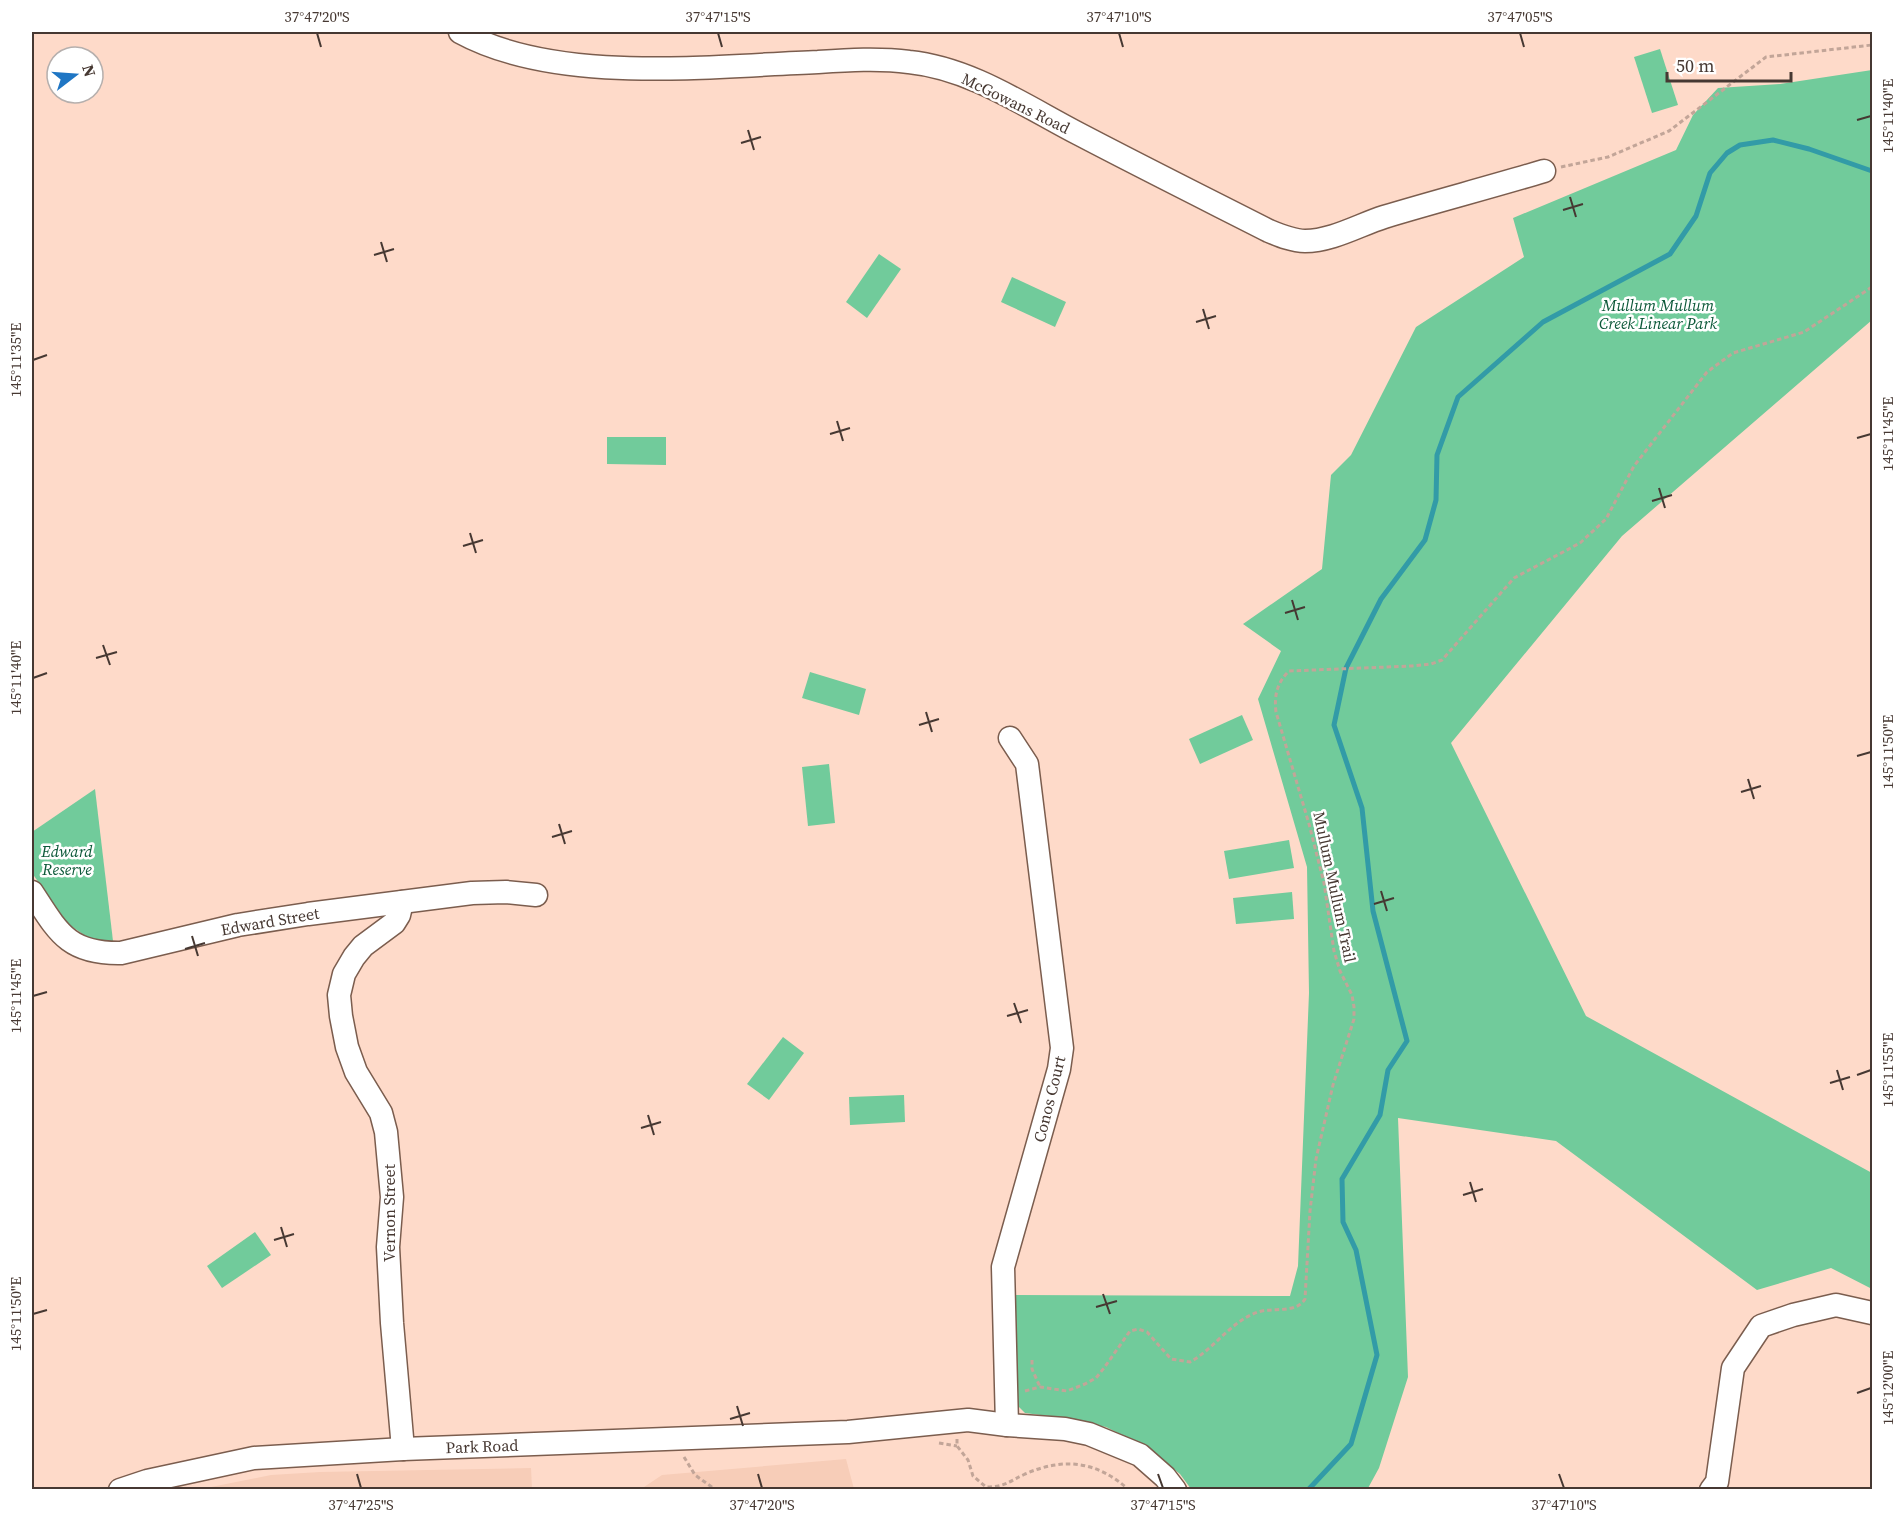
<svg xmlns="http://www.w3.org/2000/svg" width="1904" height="1521" viewBox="0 0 1904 1521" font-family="'Source Serif 4',serif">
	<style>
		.built { fill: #f7cdb8 }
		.green { fill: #71cb9b }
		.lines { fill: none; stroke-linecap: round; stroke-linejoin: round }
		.stream { stroke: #329ba7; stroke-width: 5 }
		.minor-casing { stroke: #7b5d4e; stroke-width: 25 }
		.path { stroke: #c2a598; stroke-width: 3; stroke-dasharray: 4.5 3; stroke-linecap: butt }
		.minor { stroke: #fff; stroke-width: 22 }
		.ticks { fill: none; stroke: #463832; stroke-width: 2 }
		.labels { text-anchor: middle; stroke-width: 5; stroke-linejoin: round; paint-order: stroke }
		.street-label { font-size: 16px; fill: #463832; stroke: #fff }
		.park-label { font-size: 16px; font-style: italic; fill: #0b5838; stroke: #fff }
		.neatline { fill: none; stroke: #463832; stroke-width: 2 }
		.ticks-label { font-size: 15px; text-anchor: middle; fill: #463832 }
	</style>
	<rect width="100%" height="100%" fill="#fedac9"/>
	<!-- built -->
	<g class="built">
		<path d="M846,1459L854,1489H641L662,1475Z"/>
		<path d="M531,1468L532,1489H201L271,1475L320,1472Z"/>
	</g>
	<!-- green -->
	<g class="green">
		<path d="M1660,49L1678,105L1652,113L1634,57Z"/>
		<path d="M1872,70V320L1622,536L1451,743L1586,1016L1872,1173V1289L1831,1268L1757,1290L1556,1141L1398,1118L1408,1377L1379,1468L1367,1490L1191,1489L1180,1474L1142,1445L1106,1427L1056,1417L1025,1413L1017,1405L1012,1295L1290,1296L1298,1266L1309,993L1307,867L1258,699L1281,651L1243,624L1322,569L1331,475L1351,455L1416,327L1524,257L1513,218L1676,150L1693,115L1718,88L1780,84Z"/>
		<path d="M879,254L901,269L867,318L846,302Z"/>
		<path d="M1012,277L1066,302L1055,327L1001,302Z"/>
		<path d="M607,437H666V465L607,464Z"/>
		<path d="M810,672L866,689L859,715L802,698Z"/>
		<path d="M1242,715L1253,740L1200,764L1189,739Z"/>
		<path d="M829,764L835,823L808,826L802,767Z"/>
		<path d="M95,789L113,941H93L68,924L32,873V832Z"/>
		<path d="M1289,840L1294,868L1229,879L1224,851Z"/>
		<path d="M1292,892L1294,919L1236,924L1233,898Z"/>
		<path d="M783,1037L804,1053L769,1100L747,1084Z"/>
		<path d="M904,1095L905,1122L850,1125L849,1097Z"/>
		<path d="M255,1232L271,1255L222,1288L207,1266Z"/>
	</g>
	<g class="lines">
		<!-- stream -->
		<path class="stream" d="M1308,1490L1351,1444L1377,1355L1356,1250L1343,1222L1342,1179L1380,1115L1388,1070L1407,1041L1373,911L1362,808L1334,725L1346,668L1381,599L1425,540L1436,500L1437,455L1458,397L1543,322L1670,254L1696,216L1710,173L1727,153L1740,145L1773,140L1809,149L1872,171"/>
		<!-- minor casing -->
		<g class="minor-casing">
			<g id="minor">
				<path d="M460,32C557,85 710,66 818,62C848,60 879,58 909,62C970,68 1025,106 1079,134C1142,167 1206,199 1269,231C1281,236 1293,241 1305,241C1332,241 1359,225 1384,217C1437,201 1491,187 1544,171"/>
				<path d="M32,892C58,932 68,954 121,953L238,925L308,914L472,893L506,892L536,895"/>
				<path d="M402,902L399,915L394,923L363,946L354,957L344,974L339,995L341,1016L347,1047L356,1072L381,1113L386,1132L392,1197L388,1247L392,1323L403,1449"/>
				<path d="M1007,1425L1003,1267L1059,1069L1062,1048L1027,764L1010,738"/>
				<path d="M120,1490L147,1481L254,1458L403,1449L848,1432L968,1420L1007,1425L1065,1429L1089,1434L1140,1455L1165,1477L1175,1490"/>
				<path d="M1711,1490L1717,1482L1733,1368L1761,1326L1793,1315L1836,1305L1872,1313"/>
			</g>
		</g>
		<!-- path -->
		<g class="path">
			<path d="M1561,167L1608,157L1669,131L1766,57L1872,45"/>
			<path d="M1032,1360V1369L1040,1387"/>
			<path d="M1025,1391L1040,1387L1067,1391L1085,1384L1096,1378L1104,1368L1130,1331L1138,1329L1147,1332L1171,1359L1190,1362C1214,1349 1231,1321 1258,1312C1273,1307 1296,1314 1305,1299L1310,1211L1316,1159L1333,1085L1354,1019V1007L1352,995L1340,971L1334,951L1324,883L1309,824L1276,712C1274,695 1277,683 1289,671L1412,666L1431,664L1442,660L1514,578L1580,543L1606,519L1634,466L1707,372L1733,353L1804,332L1872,287"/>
			<path d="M957,1439V1446L968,1460L973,1476L986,1487C1005,1487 1010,1481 1025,1474C1064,1457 1097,1461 1129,1490"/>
			<path d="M939,1443L957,1446"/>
			<path d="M684,1457L695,1475L716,1490"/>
		</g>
		<!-- minor -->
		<use href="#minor" class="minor"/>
	</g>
	<!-- ticks -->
	<path class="ticks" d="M317,33L321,47M718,33L722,47M1119,33L1123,47M1520,33L1524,47M1857,120L1871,116M748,130L754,150M741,143L761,137M1570,197L1576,217M1563,210L1583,204M381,242L387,262M374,255L394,249M1203,309L1209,329M1196,322L1216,316M33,360L47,355M837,421L843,441M830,434L850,428M1857,438L1871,434M1659,488L1665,508M1652,501L1672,495M470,533L476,553M463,546L483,540M1292,600L1298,620M1285,613L1305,607M103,645L110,665M96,658L117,652M33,678L47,673M926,712L932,732M919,725L939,719M1857,756L1871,752M1748,779L1754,799M1741,792L1761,786M559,824L565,844M552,837L572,831M1381,891L1387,911M1374,904L1394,898M192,936L198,956M185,949L205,943M33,996L47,992M1014,1003L1021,1023M1007,1016L1028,1010M1837,1070L1843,1090M1857,1075L1871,1070M1830,1083L1850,1077M648,1115L654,1135M641,1128L661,1122M1470,1182L1476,1202M1463,1195L1483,1189M281,1227L287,1247M274,1240L294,1234M1103,1294L1110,1314M1096,1307L1117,1301M33,1314L47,1310M1857,1393L1871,1388M737,1406L743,1426M730,1419L750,1413M357,1474L361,1488M758,1474L762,1488M1158,1474L1163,1488M1559,1474L1564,1488"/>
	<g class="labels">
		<!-- street labels -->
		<g class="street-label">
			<text transform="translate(1016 103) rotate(26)" y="6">McGowans Road</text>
			<text transform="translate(1335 887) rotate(78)" y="6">Mullum Mullum Trail</text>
			<text transform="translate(270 921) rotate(-10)" y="6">Edward Street</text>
			<text transform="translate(1049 1099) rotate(-76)" y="6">Conos Court</text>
			<text transform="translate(389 1213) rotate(-90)" y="6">Vernon Street</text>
			<text transform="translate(482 1446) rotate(-2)" y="6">Park Road</text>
		</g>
		<!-- park labels -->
		<g class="park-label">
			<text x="1658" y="311">Mullum Mullum<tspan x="1658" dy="18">Creek Linear Park</tspan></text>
			<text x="67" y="857">Edward<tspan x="67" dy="18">Reserve</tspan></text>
		</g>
	</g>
	<!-- border -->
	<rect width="1904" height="1521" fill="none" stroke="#ffffff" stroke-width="66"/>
	<!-- north arrow -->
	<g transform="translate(75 75) rotate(73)"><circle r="28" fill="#ffffff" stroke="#b5afad" stroke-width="1.5"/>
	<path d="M0-4.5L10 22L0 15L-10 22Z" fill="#1f76c4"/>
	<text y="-9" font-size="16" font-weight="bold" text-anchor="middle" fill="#463832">N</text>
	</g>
	<!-- scale -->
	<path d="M1667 72v9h124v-9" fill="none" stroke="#463832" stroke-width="3"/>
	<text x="1676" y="72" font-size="18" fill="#463832" stroke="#ffffff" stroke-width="4.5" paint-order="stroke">50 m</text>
	<rect x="33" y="33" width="1838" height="1455" class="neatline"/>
	<g class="ticks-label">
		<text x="317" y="22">37°47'20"S</text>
		<text x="718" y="22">37°47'15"S</text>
		<text x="1119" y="22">37°47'10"S</text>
		<text x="1520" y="22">37°47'05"S</text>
		<text transform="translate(1888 116) rotate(-90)" y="5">145°11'40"E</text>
		<text transform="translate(16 360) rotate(-90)" y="5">145°11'35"E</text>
		<text transform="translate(1888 434) rotate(-90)" y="5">145°11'45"E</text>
		<text transform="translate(16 678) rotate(-90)" y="5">145°11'40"E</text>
		<text transform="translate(1888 752) rotate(-90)" y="5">145°11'50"E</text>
		<text transform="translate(16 996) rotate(-90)" y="5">145°11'45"E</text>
		<text transform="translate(1888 1070) rotate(-90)" y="5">145°11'55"E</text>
		<text transform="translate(16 1314) rotate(-90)" y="5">145°11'50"E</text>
		<text transform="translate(1888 1388) rotate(-90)" y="5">145°12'00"E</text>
		<text x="361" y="1510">37°47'25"S</text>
		<text x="762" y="1510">37°47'20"S</text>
		<text x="1163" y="1510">37°47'15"S</text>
		<text x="1564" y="1510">37°47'10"S</text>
	</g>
</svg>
